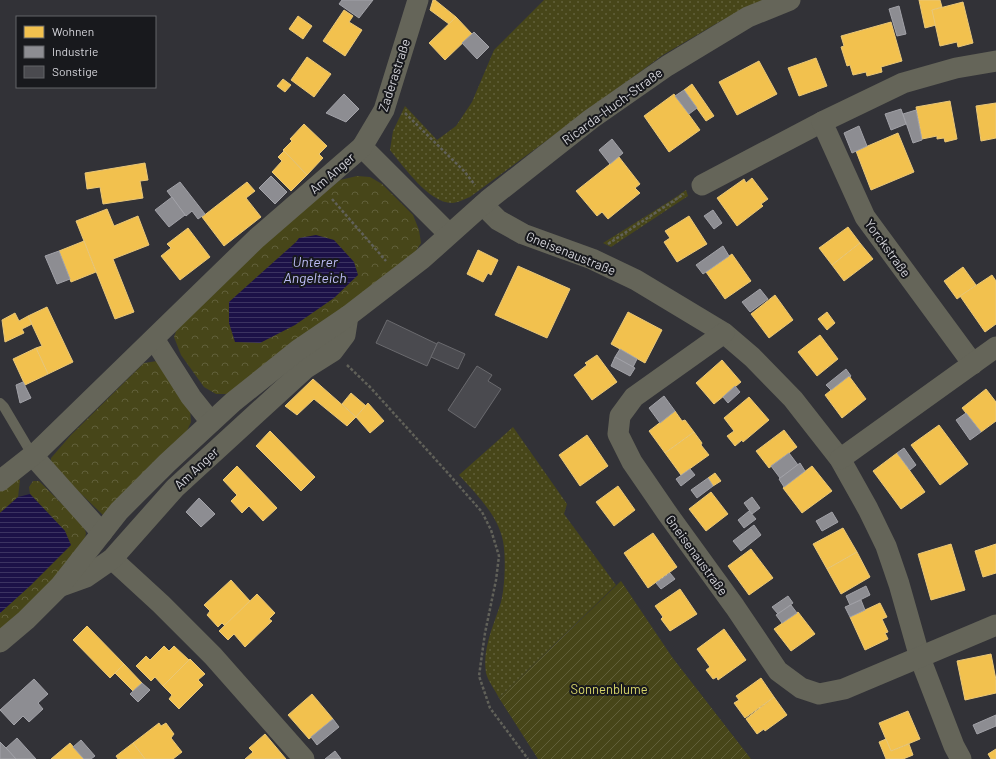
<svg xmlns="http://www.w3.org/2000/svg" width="996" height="759" viewBox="0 0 996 759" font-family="Barlow,sans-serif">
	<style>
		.grass { fill: url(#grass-dots) }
		.park { fill: url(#park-crowns) }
		.garden { fill: url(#garden-furrows) }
		.water { fill: url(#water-rules) }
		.homes { fill: #f2c14e; stroke: #e9c778 }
		.industry { fill: #8d8d92; stroke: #a2a2a8 }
		.building { fill: #4a4a4f; stroke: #6a6a6e }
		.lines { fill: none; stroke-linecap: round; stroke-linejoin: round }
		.path { stroke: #616159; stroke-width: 2.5; stroke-dasharray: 3 2; stroke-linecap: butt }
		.lane { stroke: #656559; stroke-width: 10 }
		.street { stroke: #656559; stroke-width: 21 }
		.labels { text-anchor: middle; stroke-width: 4; stroke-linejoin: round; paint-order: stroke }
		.street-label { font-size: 13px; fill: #d4d4da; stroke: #18191d }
		.park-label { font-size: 13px; fill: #d8d66a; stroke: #18191d }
		.water-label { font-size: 14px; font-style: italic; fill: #bdbdf6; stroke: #18191d }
	</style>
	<defs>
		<pattern id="grass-dots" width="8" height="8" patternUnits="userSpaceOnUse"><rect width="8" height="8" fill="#474619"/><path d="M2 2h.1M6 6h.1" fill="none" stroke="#61603a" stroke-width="1.8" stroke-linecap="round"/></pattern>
		<pattern id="park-crowns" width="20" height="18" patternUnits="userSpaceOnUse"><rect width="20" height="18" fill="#474619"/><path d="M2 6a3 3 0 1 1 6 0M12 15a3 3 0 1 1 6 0" fill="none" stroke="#61603a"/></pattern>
		<pattern id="garden-furrows" width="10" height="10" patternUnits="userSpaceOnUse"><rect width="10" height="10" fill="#474619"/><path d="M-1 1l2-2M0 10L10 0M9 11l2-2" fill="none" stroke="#61603a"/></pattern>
		<pattern id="water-rules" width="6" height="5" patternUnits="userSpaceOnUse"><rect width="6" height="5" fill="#1c1147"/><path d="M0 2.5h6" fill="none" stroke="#3c3361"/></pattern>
	</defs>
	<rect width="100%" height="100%" fill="#323237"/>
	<!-- grass -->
	<g class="grass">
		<path d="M544,0H766L719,22L663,55L470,197C465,199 457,203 452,203C429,203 404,167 390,150L393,131L405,106L437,140L456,126L472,102L494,50Z"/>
		<path d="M686,190L688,196L611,247L603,243L670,201Z"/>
		<path d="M513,427L567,504L564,514L616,585L499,698C495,690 488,681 486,673C482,648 494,625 501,602C505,586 506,557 503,541C498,515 476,494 459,475Z"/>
	</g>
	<!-- park -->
	<g class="park">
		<path d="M357,176L370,177L382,184L413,215L419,230L421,243L412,257L236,389L226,394H216L204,387L181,355L174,337L180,320L208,290L340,180Z"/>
		<path d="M157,361L190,408L191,422L185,435L112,511L103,515L51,465V458L71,435L144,363Z"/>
		<path d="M13,476L20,480L18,497L0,513V487Z"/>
		<path d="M33,481H39L83,525L86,533L83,548L0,635V613L31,585L65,531L30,494L29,487Z"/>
	</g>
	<!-- garden -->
	<path class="garden" d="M621,581L672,657L751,759H538L499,698Z"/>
	<!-- water -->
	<g class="water">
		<path d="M316,235L334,240L354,262L358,275L334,298L295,325L260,343L235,342L229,323V302L296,242L299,238Z"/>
		<path d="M30,494L65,531L71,545L31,585L0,613V513L18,497Z"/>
	</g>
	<!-- homes -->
	<g class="homes">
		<path d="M433,0H435L456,17L449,24L430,10Z"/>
		<path d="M919,0H940L942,7L932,10L936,25L925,28Z"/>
		<path d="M963,2L973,43L958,47L957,42L940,46L932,10Z"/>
		<path d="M344,10L353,16L349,22L362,30L345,56L323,41Z"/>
		<path d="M298,16L312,26L303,39L289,29Z"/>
		<path d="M456,17L472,34L445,60L429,43Z"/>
		<path d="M891,22L902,61L881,67L882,72L867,76L866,72L853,75L850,65L847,66L841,47L844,46L841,36Z"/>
		<path d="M307,57L331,74L314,97L291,80Z"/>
		<path d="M816,58L827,86L799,96L788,68Z"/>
		<path d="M759,61L777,94L737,115L719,82Z"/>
		<path d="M283,79L291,85L285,92L277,86Z"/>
		<path d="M692,84L714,116L706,121L684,90Z"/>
		<path d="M674,94L700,130L669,152L644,116Z"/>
		<path d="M950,101L957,139L945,142L944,138L937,139V136L922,139L916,107Z"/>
		<path d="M996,103V138L981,141L976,106Z"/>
		<path d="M304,124L327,146L319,154L323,158L307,175L283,150L292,141L290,139Z"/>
		<path d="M898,133L914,172L871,190L856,151Z"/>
		<path d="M284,151L307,175L291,191L272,172L282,161L278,157Z"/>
		<path d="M619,157L640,184L635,188L640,193L608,219L602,212L597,216L576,191Z"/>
		<path d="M145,163L148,180L140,181L143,198L103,204L100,187L87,189L85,173Z"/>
		<path d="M752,178L768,199L761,204L763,206L737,226L717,198L744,179L746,183Z"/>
		<path d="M247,182L255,191L246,198L261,217L224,246L202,217Z"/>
		<path d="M107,209L114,226L138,216L149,245L113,259L134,312L115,319L76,221Z"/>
		<path d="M689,216L707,244L677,262L664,242L670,238L665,231Z"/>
		<path d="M848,227L860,243L832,265L819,248Z"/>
		<path d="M188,228L210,257L180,280L161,256L171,248L167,244Z"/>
		<path d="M84,241L96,272L71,282L59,251Z"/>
		<path d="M860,243L873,259L844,281L832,265Z"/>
		<path d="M478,250L498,260L491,275L488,273L483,282L467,274Z"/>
		<path d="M732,254L751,281L725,299L706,272Z"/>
		<path d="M518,266L570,289L547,338L495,315Z"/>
		<path d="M963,267L976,285L957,299L944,281Z"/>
		<path d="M992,275L996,281V324L985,332L960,296Z"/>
		<path d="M775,295L793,320L769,338L751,314Z"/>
		<path d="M47,307L73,362L48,374L36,348L42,346L28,316Z"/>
		<path d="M628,312L662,330L645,363L611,344Z"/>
		<path d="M827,312L835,323L827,330L818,319Z"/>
		<path d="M15,313L19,321L28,316L32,324L22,329L24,333L5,342L2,320Z"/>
		<path d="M820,335L838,359L817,376L798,352Z"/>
		<path d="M36,348L48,374L25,385L13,359Z"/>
		<path d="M597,355L617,382L592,400L574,375L587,365L585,363Z"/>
		<path d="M722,360L741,382L714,404L696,383Z"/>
		<path d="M849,376L866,399L842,418L825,395Z"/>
		<path d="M313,379L356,417L347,426L314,399L297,415L285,406Z"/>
		<path d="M986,389L996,402V421L981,432L962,408Z"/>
		<path d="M351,393L366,406L356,417L342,404Z"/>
		<path d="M749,397L769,420L743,442L742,440L735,446L727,436L734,431L724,418Z"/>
		<path d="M368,403L384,421L370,433L356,417Z"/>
		<path d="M675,411L682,421L685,420L694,432L665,453L649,431Z"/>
		<path d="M939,425L968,464L940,485L911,445Z"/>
		<path d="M784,430L797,447L769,468L756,451Z"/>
		<path d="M270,431L315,477L301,491L256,446Z"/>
		<path d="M694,432L702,443L701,445L709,455L681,475L665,453Z"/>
		<path d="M587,435L608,466L580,486L559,455Z"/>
		<path d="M897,453L925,492L901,509L873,471Z"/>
		<path d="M237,466L277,508L263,521L249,506L242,513L231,501L237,495L223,480Z"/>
		<path d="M812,466L832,491L802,513L783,488Z"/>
		<path d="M715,473L721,481L713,486L708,478Z"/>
		<path d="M618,486L635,510L614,526L596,502Z"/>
		<path d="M711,492L728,514L706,531L689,509Z"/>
		<path d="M843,528L857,552L827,569L813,544Z"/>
		<path d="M653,533L677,567L648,588L624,553Z"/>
		<path d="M951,544L965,590L931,600L918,554Z"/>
		<path d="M996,544V573L983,577L975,551Z"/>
		<path d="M751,549L773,578L749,595L728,566Z"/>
		<path d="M857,552L870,577L841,594L827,569Z"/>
		<path d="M231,580L250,601L225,626L222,623L218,627L207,615L210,611L204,605Z"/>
		<path d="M680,589L697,614L670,631L661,619L663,617L655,606Z"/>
		<path d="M257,594L275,613L269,619L272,621L245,647L234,634L228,640L219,631Z"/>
		<path d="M880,603L887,617L882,619L888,632L885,633L888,639L865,650L850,617Z"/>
		<path d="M798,612L815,634L791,651L774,629Z"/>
		<path d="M87,626L124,664L110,678L73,640Z"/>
		<path d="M724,629L746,660L718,680L717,677L713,679L706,670L710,667L697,649Z"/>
		<path d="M164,646L169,651L174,646L189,660L163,686L155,677L151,681L136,666L146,656L150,660Z"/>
		<path d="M991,654L996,680V693L965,700L957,661Z"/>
		<path d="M190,659L205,674L198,680L203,685L179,709L169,699L172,695L163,686Z"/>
		<path d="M124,664L142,683L133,691L115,673Z"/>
		<path d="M761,678L774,697L745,718L734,703L739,700L736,696Z"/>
		<path d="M312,694L333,719L309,739L288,715Z"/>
		<path d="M774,697L787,715L765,731L764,729L757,734L746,719Z"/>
		<path d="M908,711L920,739L891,751L879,723Z"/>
		<path d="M159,723L161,726L166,723L174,734L171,738L182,752L173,759H145L133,743Z"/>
		<path d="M265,734L286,759H245L253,752L249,748Z"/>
		<path d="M886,739L891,751L909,744L913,755L903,759H886L879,742Z"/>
		<path d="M70,743L84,759H51Z"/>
		<path d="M133,743L145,759H118L116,756Z"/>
		<path d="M996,749V759H991L988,754Z"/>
	</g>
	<!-- industry -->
	<g class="industry">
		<path d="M342,0H373L359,18L339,4Z"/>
		<path d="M899,6L906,34L897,36L889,9Z"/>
		<path d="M474,32L489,47L477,59L462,43Z"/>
		<path d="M684,90L697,108L689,114L675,96Z"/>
		<path d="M344,94L359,109L346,122L326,113Z"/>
		<path d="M901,109L906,124L891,130L885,114Z"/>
		<path d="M916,110L922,140L913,143L903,114Z"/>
		<path d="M859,126L867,146L852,153L844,133Z"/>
		<path d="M612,139L623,153L610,164L599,150Z"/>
		<path d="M271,176L287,192L275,204L259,188Z"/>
		<path d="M180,182L205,214L198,219L192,211L186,216L167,191Z"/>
		<path d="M172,197L185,215L169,227L155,210Z"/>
		<path d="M713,210L722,223L714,229L704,216Z"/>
		<path d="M723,246L729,256L703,274L696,265Z"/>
		<path d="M59,251L70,279L57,284L45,256Z"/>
		<path d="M760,289L768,299L750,312L742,302Z"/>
		<path d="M620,349L637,359L633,367L615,357Z"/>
		<path d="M615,357L635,368L630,376L611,366Z"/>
		<path d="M846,369L851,376L850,377L849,376L831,390L826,385Z"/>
		<path d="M23,382L31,398L20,403L16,385Z"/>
		<path d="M735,386L740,392L728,403L723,397Z"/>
		<path d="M664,396L675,411L660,423L649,408Z"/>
		<path d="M966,413L981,432L970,440L956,420Z"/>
		<path d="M904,448L916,465L910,470L897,453Z"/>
		<path d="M789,453L798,465L780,478L771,466Z"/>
		<path d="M800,463L805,471L784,487L779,479Z"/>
		<path d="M690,469L695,475L681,486L676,479Z"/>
		<path d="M708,478L713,486L697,498L691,490Z"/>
		<path d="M752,497L760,508L752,514L744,503Z"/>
		<path d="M199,498L215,514L201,527L186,512Z"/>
		<path d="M749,511L756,519L744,528L738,520Z"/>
		<path d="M832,512L838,522L822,531L816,521Z"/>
		<path d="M754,525L761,535L741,551L733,541Z"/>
		<path d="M670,573L675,579L661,589L656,583Z"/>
		<path d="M866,586L870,595L850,605L846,596Z"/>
		<path d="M788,596L793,603L778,614L772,607Z"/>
		<path d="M861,600L865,610L850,617L845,607Z"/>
		<path d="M791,605L797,613L782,623L776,615Z"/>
		<path d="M34,679L48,694L38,703L43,709L29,722L23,716L14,725L0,710Z"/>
		<path d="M142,683L150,690L138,702L130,694Z"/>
		<path d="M996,715V726L977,734L973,725Z"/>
		<path d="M333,719L339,727L317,745L311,737Z"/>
		<path d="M17,738L36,759H16L6,748Z"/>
		<path d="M81,740L95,756L91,759H84L73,747Z"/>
		<path d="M0,742L6,748L16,759H0Z"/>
		<path d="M335,751L341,759H325Z"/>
	</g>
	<!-- building -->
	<g class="building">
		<path d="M387,320L437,344L427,366L376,343Z"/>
		<path d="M438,342L465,354L458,369L431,357Z"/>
		<path d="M477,366L492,375L488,381L501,389L475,428L448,410Z"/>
	</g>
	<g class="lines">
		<!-- path -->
		<g class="path">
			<path d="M405,113L464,171L475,185"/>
			<path d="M332,199L386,261"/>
			<path d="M608,244L684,194"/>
			<path d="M347,365L370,387L446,471L482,512L491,530L499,556L496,580L485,633L479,676L490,708L528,759"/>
		</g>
		<!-- lane -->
		<path class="lane" d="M0,403L4,407L33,456"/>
		<!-- street -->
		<g class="street">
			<path d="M362,147L449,234"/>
			<path d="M702,185L822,122"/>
			<path d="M483,205L498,220L523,234L592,259L636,280L724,333L752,357L793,399L840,459L868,509L886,546L899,584L920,658L954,746L961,759"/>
			<path d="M724,333L634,397L620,416L618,434L632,462L667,513L735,607L778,671L801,688L819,694L844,689L996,625"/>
			<path d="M154,339L191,397L211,422"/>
			<path d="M973,364L865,217L822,122L903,83L956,68L996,61"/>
			<path d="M33,456L102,533"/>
			<path d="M840,459L996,347"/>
			<path d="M0,481L38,451L257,238L362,147L384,110L418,0"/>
			<path d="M112,559L161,604L213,656L304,759"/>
			<path d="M61,586L86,577L112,559L175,488L306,368L333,351L345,335L348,316"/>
			<path d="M0,642L26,620L60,586L119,511L167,463L233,402L298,350L348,316L422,259L488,200L591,119L667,66L748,17L790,0"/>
		</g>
	</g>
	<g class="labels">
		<!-- street labels -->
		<g class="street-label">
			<text transform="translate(394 75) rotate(-72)" y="5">Zaderastraße</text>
			<text transform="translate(612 106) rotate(-36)" y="5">Ricarda-Huch-Straße</text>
			<text transform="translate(332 173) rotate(-41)" y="5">Am Anger</text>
			<text transform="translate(888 248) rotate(54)" y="5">Yorckstraße</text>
			<text transform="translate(571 253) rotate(22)" y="5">Gneisenaustraße</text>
			<text transform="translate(196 468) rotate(-43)" y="5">Am Anger</text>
			<text transform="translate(697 555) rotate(54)" y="5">Gneisenaustraße</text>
		</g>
		<!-- park labels -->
		<g class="park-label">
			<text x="609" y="694">Sonnenblume</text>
		</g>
		<!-- water labels -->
		<g class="water-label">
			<text x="315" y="267">Unterer<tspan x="315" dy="16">Angelteich</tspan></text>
		</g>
	</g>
	<!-- legend -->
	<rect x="16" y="16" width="140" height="72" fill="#18191d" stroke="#636469"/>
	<rect x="24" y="26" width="20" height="12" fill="#f2c14e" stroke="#636469"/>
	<text x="52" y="36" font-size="12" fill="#d4d4da">Wohnen</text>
	<rect x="24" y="46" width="20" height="12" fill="#8d8d92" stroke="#636469"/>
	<text x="52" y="56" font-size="12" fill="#d4d4da">Industrie</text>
	<rect x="24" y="66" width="20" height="12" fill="#4a4a4f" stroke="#636469"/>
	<text x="52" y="76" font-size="12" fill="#d4d4da">Sonstige</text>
</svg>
